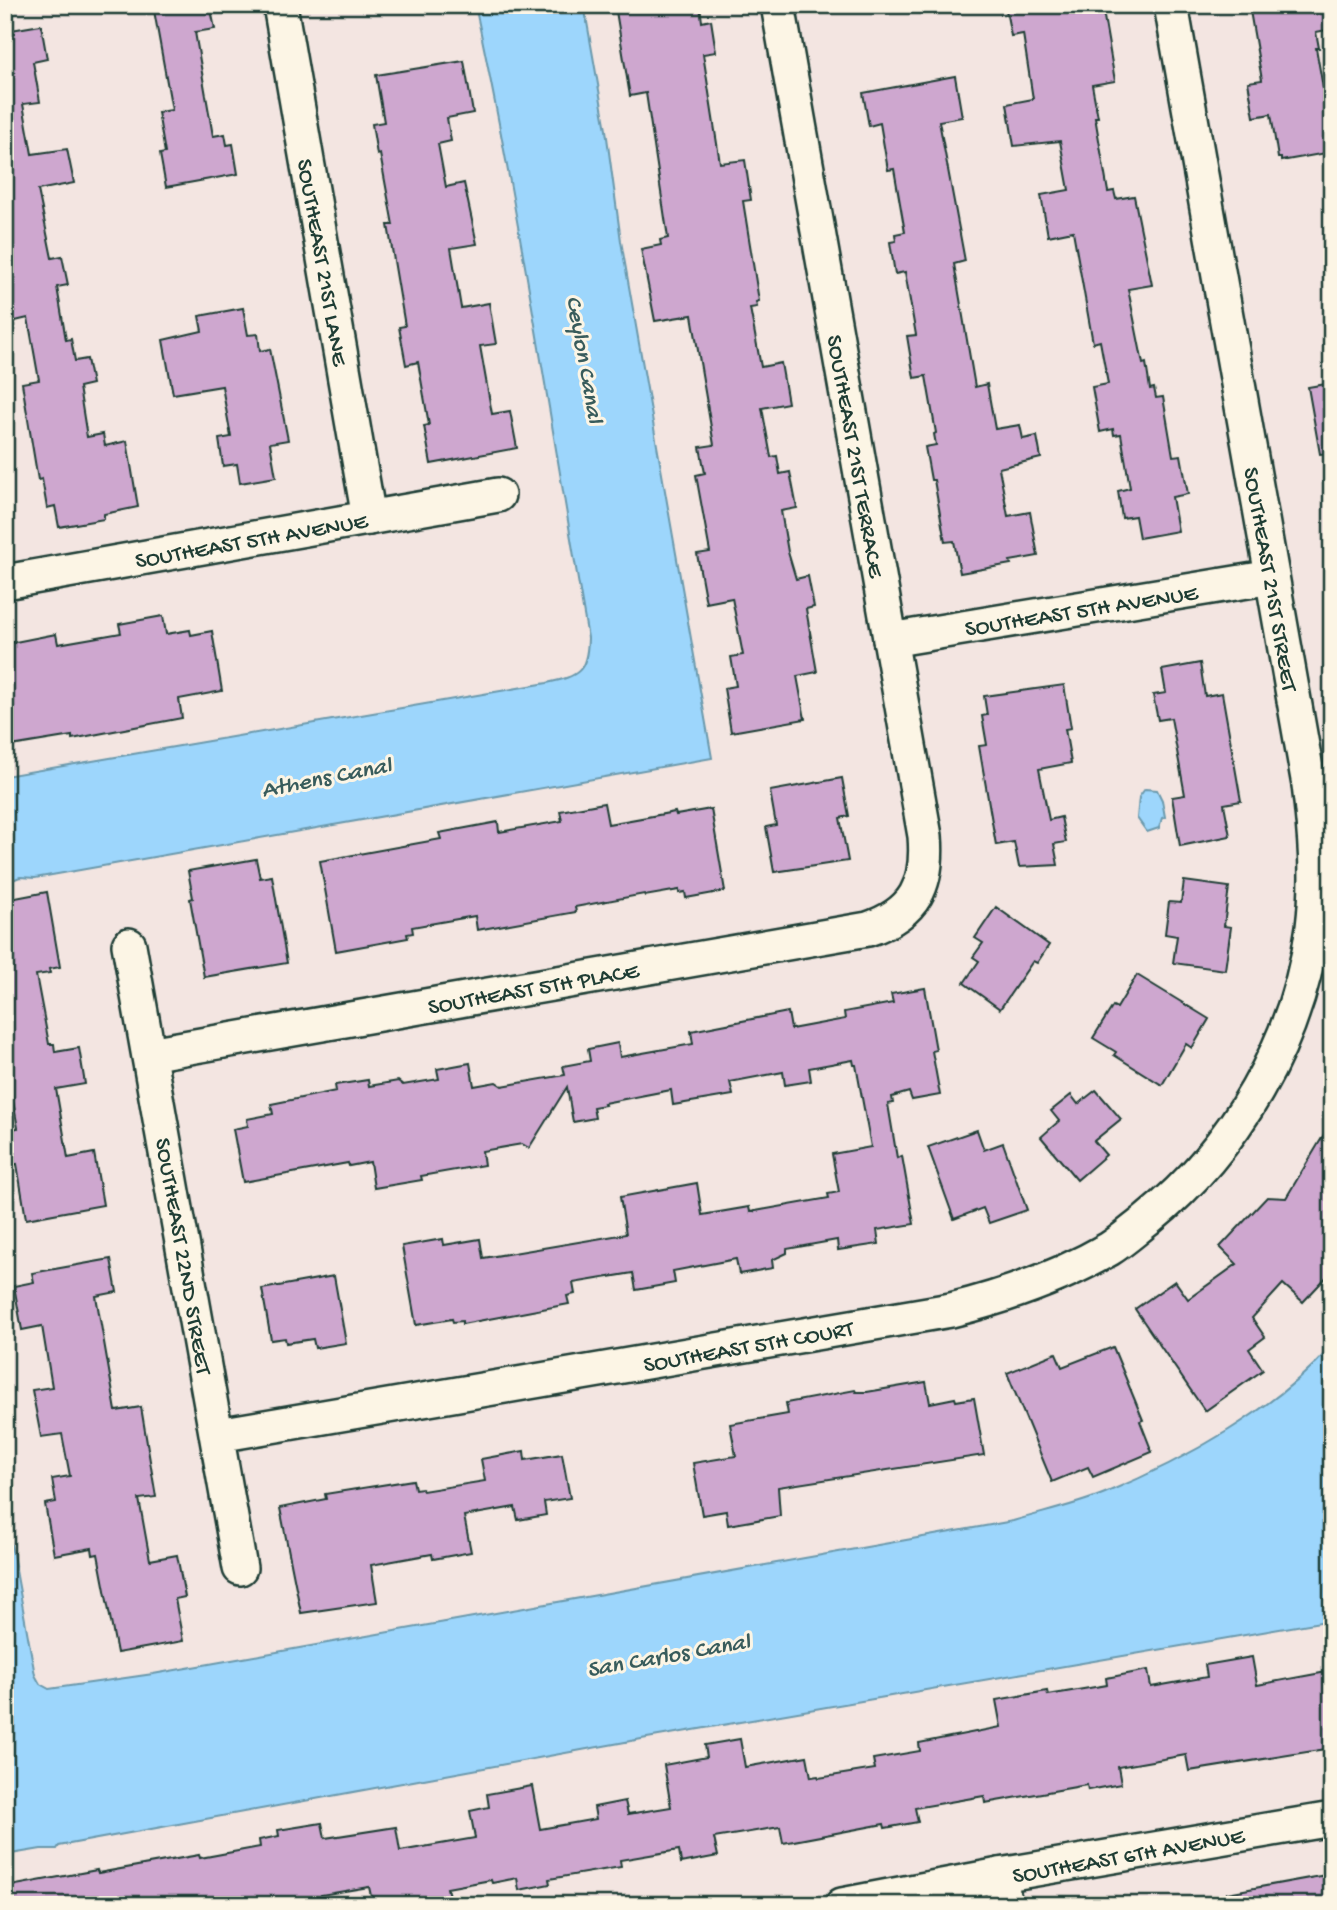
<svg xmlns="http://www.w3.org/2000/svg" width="1337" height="1910" viewBox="0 0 1337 1910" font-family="'Gochi Hand',sans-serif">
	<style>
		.water { fill: #9dd6fc; stroke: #6b99ac; stroke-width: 2 }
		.building { fill: #cea7cf; stroke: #1f3d34; stroke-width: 2 }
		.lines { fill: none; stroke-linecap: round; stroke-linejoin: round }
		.minor-casing { stroke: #1f3d34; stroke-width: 38 }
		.minor { stroke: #fcf5e5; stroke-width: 33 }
		.labels { text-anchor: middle; stroke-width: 6; stroke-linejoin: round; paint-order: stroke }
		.street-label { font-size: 23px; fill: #1f3d34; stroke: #fcf5e5 }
		.water-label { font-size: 24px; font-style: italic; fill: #385c5c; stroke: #fcf5e5 }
	</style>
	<rect width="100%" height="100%" fill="#f3e5e1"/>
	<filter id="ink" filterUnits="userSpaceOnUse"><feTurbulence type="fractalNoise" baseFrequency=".0143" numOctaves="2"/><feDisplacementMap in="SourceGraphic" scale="14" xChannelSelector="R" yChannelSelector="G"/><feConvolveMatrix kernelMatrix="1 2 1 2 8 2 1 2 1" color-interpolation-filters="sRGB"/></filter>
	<g filter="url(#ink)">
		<!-- water -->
		<g class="water">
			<path d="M475,5H584L606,130L621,241L712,758L35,878L20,877L5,883V776L547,683C579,676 587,672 588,638C551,427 520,215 475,5Z"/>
			<path d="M1145,789L1157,790L1162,800L1165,817L1162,818L1159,828L1147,832L1137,818L1139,797Z"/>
			<path d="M1332,1346V1620L647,1738L59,1846L57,1849H41L5,1855V1510L35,1675L40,1684L49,1689L153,1674L1013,1521C1043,1512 1076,1505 1105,1493C1185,1460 1273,1411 1332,1346Z"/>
		</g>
		<!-- building -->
		<g class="building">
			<path d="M153,5H210L215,29L195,32L201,67L213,136L225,134L227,145L233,144L238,174L166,187L160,154L165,153L158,112L172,110Z"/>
			<path d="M615,5H700L702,22L711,20L716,52L703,54L720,163L745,160L751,200L743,201L759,301L756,302L757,307L750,308L761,367L781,363L788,403L762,408L771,457L777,456L780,474L790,472L797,508L781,511L788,552L796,579L808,576L814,607L806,609L817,672L797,676L805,719L731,732L724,688L736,686L731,657L743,655L732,598L706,603L697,554L710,552L696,475L705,473L700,447L714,445L692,315L655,321L641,249L661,245L660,240L668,238L646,93L630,96Z"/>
			<path d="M1005,5H1102L1115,81L1092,85L1098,117H1095L1108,192L1114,191L1116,199L1134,196L1149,270L1152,285L1128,289L1143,364L1146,363L1150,389L1154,388L1156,398L1163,397L1173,456L1181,455L1188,494L1172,497L1178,531L1139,538L1135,516L1122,518L1118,491L1130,488L1121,434L1114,435L1113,429L1100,432L1092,387L1108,384L1100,341L1093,343L1073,231L1048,236L1041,195L1069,190L1060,141L1014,146L1007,104L1033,99L1023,34L1011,36Z"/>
			<path d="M1249,5H1332V29L1316,32L1319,48H1316L1332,138V152L1281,161V158H1278L1271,114L1254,117L1248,82L1262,80Z"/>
			<path d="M41,25L47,59L33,62L40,102L23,104L32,154L67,149L74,183L38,190L52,258L62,256L68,285L57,287L66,340L71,339L75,361L87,359L92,384L79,387L87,437L103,434L105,446L127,441L138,507L104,514V519L59,527L55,506L47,508L42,479L38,480L22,383L39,380L28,318L11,322L5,290V280H11L5,251V31Z"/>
			<path d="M464,61L473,113L447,118L451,141L438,144L446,187L464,183L477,244L451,248L461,308L489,303L496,344L480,346L492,414L510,411L517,448L431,464L424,426L429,425L418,362L406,365L399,327L405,326L388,225H393L380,154L377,155L372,124L384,122L376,75Z"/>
			<path d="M955,76L962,117L939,121L965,261L954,264L975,387L987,384L995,429L1020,425L1023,439L1037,436L1041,458L999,468L1008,516L1030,512L1038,556L1010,561L1011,564L960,573L954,541L945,542L934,480H931L925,447L936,445L934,434L936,433L926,376L914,378L907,336L916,335L905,272L895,274L890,242L896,241L895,234L905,232L894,169L888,170L880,123L869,126L863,93Z"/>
			<path d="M243,308L248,335L258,334L260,351L270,349L288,440L270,443L276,477L240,483L237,464L223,466L219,439L231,437L222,386L173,394L163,340L202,331L199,316Z"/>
			<path d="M1332,383V453L1320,454L1308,387Z"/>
			<path d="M163,616L166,634L190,630L191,635L212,631L222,691L179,699L182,718L72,739V736L5,747V644L56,634L58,644L121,633L119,624Z"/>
			<path d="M1200,663L1205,696L1222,693L1241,801L1224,804L1230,836L1180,846L1172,797L1185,795L1171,718L1158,720L1153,695L1166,693L1162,670Z"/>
			<path d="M1064,685L1071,728L1065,729L1071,763L1039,769L1049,820L1061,817L1066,842L1054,844L1058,865L1019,867L1014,842L996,845L979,746L987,745L982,716L987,715L984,696Z"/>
			<path d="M842,778L849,816L840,818L848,861L774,872L766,827L776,825L770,791Z"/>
			<path d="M604,803L608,824L675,812L676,815L711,809L725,891L686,898L685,892L679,893V890L645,896L644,894L575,907L576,912L477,930L475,916L412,927L413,933L407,934L408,938L336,951L320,861L441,839L439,833L498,822L499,832L562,821L560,811Z"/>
			<path d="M256,859L260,878L272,876L287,963L204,977L190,899L193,898L188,871Z"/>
			<path d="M1184,881L1229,887L1224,926L1231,927L1225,970L1173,963L1177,936L1165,934L1169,902L1181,903Z"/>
			<path d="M47,892L60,967L49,969L50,973L36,975L49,1044H54L55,1052L79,1048L85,1084L56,1089L68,1158L94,1153L103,1205L26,1219L17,1164L5,1166V1130L18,1128L5,1058V900Z"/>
			<path d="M996,907L1049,945L1037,963L1033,961L1000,1009L964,983L979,961L973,957L983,943L975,938Z"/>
			<path d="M1137,975L1209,1019L1192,1048L1186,1044L1162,1085L1114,1055L1116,1052L1093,1038L1113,1006L1117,1008Z"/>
			<path d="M925,988L936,1050L932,1051L940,1095L912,1100L909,1092L892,1097L893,1103L888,1104L897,1158L902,1156L914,1224L877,1230L879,1244L838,1250L837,1240L787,1249V1253L772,1260L773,1268L739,1274L736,1259L673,1271L675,1283L636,1290L633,1273L573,1283L575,1294L567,1296L569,1304L462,1324V1321L453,1322L452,1319L416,1325L402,1246L443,1239L444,1245L480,1239L483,1258L626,1234L620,1197L697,1183L702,1215L749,1207L750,1212L829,1198L828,1194L839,1192L832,1154L871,1147L856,1065H854L853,1060L809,1068L811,1081L785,1085L783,1072L730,1082L733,1095L673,1105L671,1090L604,1103L605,1105L593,1107L595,1118L573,1122L567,1087L529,1148L522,1144L482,1151L484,1165L421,1176L422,1180L374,1188L370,1162L349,1166L348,1163L243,1182L233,1129L248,1126L247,1119L273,1114L271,1104L336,1091L335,1085L368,1080L369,1086L398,1081L403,1085L439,1079L437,1069L470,1063L474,1086L496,1082L502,1086L565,1075L563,1066L590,1061L588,1049L618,1043L620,1057L693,1044L691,1031L788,1012L791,1029L845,1019L844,1012L893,1003L891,994Z"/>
			<path d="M1096,1090L1121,1119L1094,1141L1106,1155L1077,1180L1041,1137L1059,1121L1051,1111L1071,1095L1078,1104Z"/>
			<path d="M1332,1121V1271L1303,1302L1283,1284L1252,1318L1265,1337L1249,1349L1263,1370L1205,1411L1135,1309L1175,1281L1188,1299L1237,1264L1220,1247L1267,1197L1286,1198Z"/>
			<path d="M977,1130L984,1150L1003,1143L1027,1210L989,1223L983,1208L954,1219L928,1147Z"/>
			<path d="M111,1259L117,1292L96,1296L116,1411L141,1407L156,1497L139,1499L150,1560L177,1555L185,1597L175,1599L183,1641L117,1653L98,1554L93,1555L92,1548L54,1555L45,1504L56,1502L52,1479L70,1476L62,1434L41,1437L32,1390L52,1387L42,1326L22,1330L14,1286L34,1282L32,1273Z"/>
			<path d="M334,1276L346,1343L315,1348L313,1339L286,1343L285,1338L271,1340L262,1289Z"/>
			<path d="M1113,1347L1143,1420L1140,1421L1152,1452L1093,1477L1088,1467L1052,1482L1007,1373L1056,1353L1062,1367Z"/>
			<path d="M926,1382L930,1403L955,1398L956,1401L974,1398L984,1455L778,1487L780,1516L728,1525L726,1511L702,1515L693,1463L736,1456L730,1424L788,1414L786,1403L855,1390L856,1392H867Z"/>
			<path d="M524,1451L525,1460L562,1454L570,1498L544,1502L546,1515L518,1520L515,1507L464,1516L471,1552L433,1559L432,1554L371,1565L377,1602L301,1613L280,1508L326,1499L325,1494L413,1480L415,1489L422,1488L423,1491L485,1481L481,1459Z"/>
			<path d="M1252,1657L1257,1685L1332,1671V1748L1189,1771L1186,1755L1118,1767L1121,1784L1088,1790L1087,1785L985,1803L984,1796L915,1808L918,1822L885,1828L884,1824L783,1843L780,1827L714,1838L718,1856L681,1863L679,1850L620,1860L621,1867L549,1879L550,1884L519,1890L517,1878L492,1883L491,1880L447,1888L449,1896L399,1905H373L369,1887L321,1895L323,1905H5V1887L97,1870L98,1873L199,1855L200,1858L260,1847L259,1840L279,1836L278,1830L322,1823L325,1838L396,1827L400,1851L475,1838L470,1811L489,1807L487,1794L532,1786L540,1829L596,1819L594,1807L625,1801L628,1814L671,1807L664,1765L707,1757L705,1745L740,1739L745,1767L807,1756L811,1777L818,1776L819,1778L875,1769L873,1759L920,1751L919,1743L1001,1727L996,1700L1047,1691L1048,1695L1107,1685L1106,1678L1148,1670L1151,1687L1207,1677L1205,1665Z"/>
			<path d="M1326,1875L1331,1905H1228L1227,1893Z"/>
		</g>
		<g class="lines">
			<!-- minor casing -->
			<g class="minor-casing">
				<g id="minor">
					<path d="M280,5L369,518"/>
					<path d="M5,582L498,495"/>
					<path d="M890,640L1272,577"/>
					<path d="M129,945L240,1568"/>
					<path d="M149,1054L868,929C915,913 929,885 925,836L778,5"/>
					<path d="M218,1435L951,1310C1007,1296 1059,1278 1109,1249C1122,1241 1134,1230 1147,1220C1235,1149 1298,1041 1313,927C1319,879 1315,833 1309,785L1171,5"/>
					<path d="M1000,1875L1005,1905"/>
					<path d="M842,1905L1000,1875L1332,1819"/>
				</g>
			</g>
			<!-- minor -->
			<use href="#minor" class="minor"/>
		</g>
	</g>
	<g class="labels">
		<!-- street labels -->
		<g class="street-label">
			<text transform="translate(324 262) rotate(80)" y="8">SOUTHEAST 21ST LANE</text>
			<text transform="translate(857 456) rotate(80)" y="8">SOUTHEAST 21ST TERRACE</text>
			<text transform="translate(251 539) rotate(-10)" y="8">SOUTHEAST 5TH AVENUE</text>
			<text transform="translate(1272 579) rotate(80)" y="8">SOUTHEAST 21ST STREET</text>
			<text transform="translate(1081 609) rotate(-9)" y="8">SOUTHEAST 5TH AVENUE</text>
			<text transform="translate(533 987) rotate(-10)" y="8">SOUTHEAST 5TH PLACE</text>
			<text transform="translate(185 1256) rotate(80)" y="8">SOUTHEAST 22ND STREET</text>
			<text transform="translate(748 1345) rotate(-10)" y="8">SOUTHEAST 5TH COURT</text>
			<text transform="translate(1128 1854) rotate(-10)" y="8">SOUTHEAST 6TH AVENUE</text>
		</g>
		<!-- water labels -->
		<g class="water-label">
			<text transform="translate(586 359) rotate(80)" y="8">Ceylon Canal</text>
			<text transform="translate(326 776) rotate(-11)" y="8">Athens Canal</text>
			<text transform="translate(668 1654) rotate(-10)" y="8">San Carlos Canal</text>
		</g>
	</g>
	<!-- margin -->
	<rect width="1337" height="1910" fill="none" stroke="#fcf5e5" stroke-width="28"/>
	<rect x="14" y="14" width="1309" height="1882" fill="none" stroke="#1f3d34" stroke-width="2.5" filter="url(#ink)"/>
</svg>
